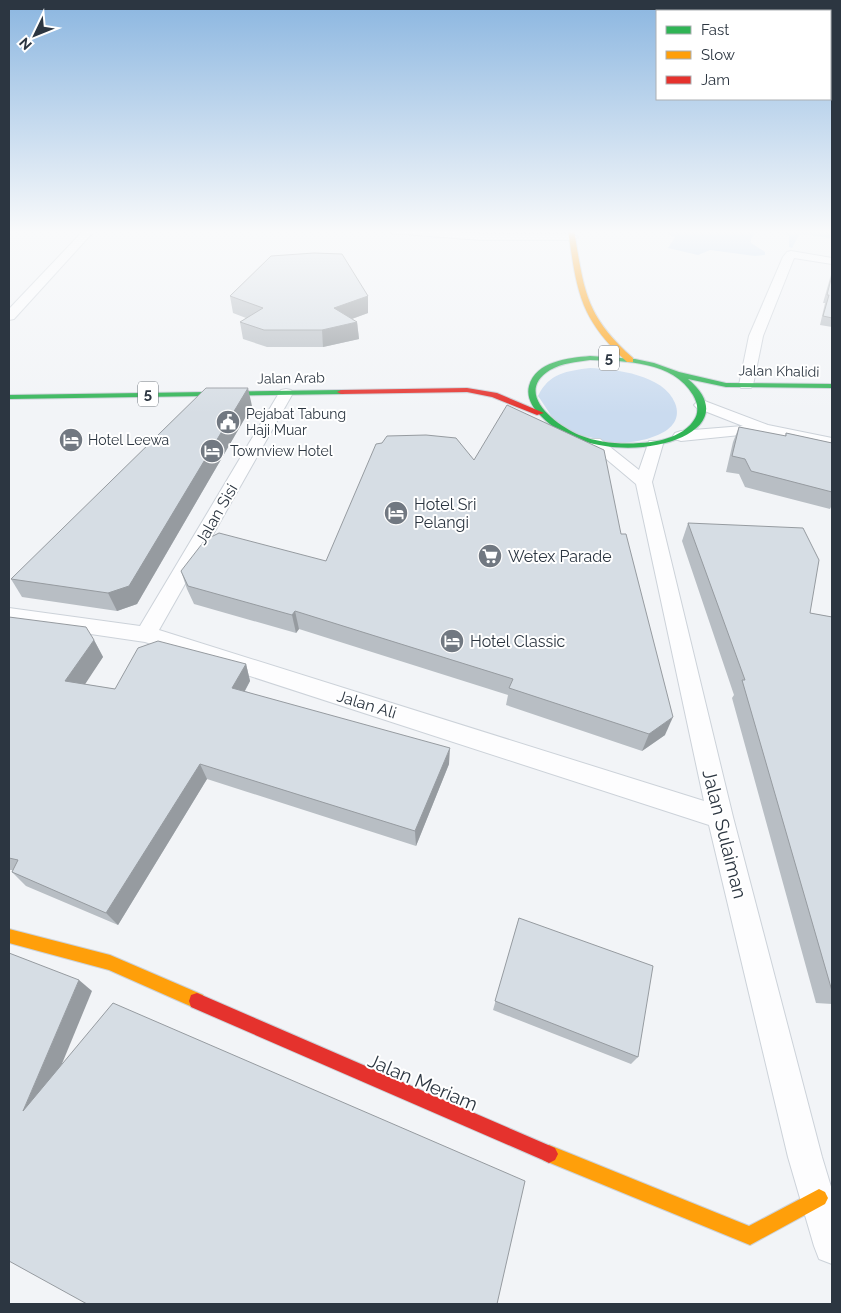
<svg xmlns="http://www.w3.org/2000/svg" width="841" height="1313" viewBox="0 0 841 1313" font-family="Raleway,sans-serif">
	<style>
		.green { fill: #cadbef }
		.forest { fill: #c8dcf3 }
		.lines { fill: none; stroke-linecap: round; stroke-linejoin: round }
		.street-casing { stroke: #ccd2d9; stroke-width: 2 }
		.fast-casing { stroke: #ccd2d9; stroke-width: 2 }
		.slow-casing { stroke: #ccd2d9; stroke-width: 2 }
		.jam-casing { stroke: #ccd2d9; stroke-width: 2 }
		.street { fill: #fdfdfe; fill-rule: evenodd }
		.fast { fill: #30b455; fill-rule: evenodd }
		.slow { fill: #ff9f0a; fill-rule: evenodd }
		.jam { fill: #e5322d; fill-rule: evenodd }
		.wall { fill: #b8bec4 }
		.shaded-wall { fill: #969ba0 }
		.building { fill: #d6dde4; stroke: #969ba0 }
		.labels { text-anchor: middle; stroke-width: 4; stroke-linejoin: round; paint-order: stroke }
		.far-street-label { font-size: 14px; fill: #2c3641; stroke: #fff }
		.far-poi-label { font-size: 14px; fill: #2c3641; stroke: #fff; text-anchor: start }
		.shield { fill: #fff; stroke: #6b727a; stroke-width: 1 }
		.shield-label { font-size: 15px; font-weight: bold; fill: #2c3641 }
		.poi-label { font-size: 16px; fill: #2c3641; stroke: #fff; text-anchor: start }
		.street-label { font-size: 16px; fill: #2c3641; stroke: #fff }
		.near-street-label { font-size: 19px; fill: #2c3641; stroke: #fff }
	</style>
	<rect width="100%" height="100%" fill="#f2f4f7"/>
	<!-- green -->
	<path class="green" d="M590,368C616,369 664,375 675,403C688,436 633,444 612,443C605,442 599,440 593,438C585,436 571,435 563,430C556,425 544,404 538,396C549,373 567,371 590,368Z"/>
	<!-- forest -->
	<path class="forest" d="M645,230H832L830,238L802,234L799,235L792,248L789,247V236C779,231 766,229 756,232L751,239V243L765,252V255L755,256L710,250L698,255L668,248L675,237L663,232Z"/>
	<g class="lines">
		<!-- street casing -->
		<g class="street-casing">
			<g id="street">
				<path d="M84,230H95L14,319L9,320V309Z"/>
				<path d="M386,230H430L481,234H572L578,237L572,240H481L391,233Z"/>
				<path d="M791,251L832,258V264L794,258L763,336L753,385L751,388H741L739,385L749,336L783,257L787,252Z"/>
				<path d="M286,389L291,390L293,393L159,630L704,801L636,484L586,442L588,439H600L639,470L649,441H661L663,444L652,482L733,817L822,1157L832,1190V1264L819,1259L814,1246L788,1157L709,825L145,642L9,622V608L140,626L279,393L281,390Z"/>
				<path d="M702,400L768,425L832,438V448L760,433L681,441L675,439L673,436L675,433L681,431L743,426L697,408L694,405L697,402Z"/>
			</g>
		</g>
		<!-- fast casing -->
		<g class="fast-casing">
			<g id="fast">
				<path d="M590,356L635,359L654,363L679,372L726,383L832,384V388L726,387L688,379C760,440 599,478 541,416C533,408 526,398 529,386C536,361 568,358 590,356ZM590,360C625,361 673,361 693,395C698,403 699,413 694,420C685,434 666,440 651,442C627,445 601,444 579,435C556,425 513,393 550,370C562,363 576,362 590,360Z"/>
				<path d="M341,390H344V394L9,399V395Z"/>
			</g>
		</g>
		<!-- slow casing -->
		<g class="slow-casing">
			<g id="slow">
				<path d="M568,230H574C584,290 585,316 633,358V362H627C579,318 577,291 568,230Z"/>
				<path d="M9,929L110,955L203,995L205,1001L203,1007L197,1009L109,970L9,943Z"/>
				<path d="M549,1145L749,1226L819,1189L825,1192L828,1198L825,1204L750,1245L543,1160L540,1154L543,1148Z"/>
			</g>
		</g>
		<!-- jam casing -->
		<g class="jam-casing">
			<g id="jam">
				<path d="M467,388L497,393L544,413L537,415L492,397L467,392L341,394L337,392L341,390Z"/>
				<path d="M197,993L555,1148L558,1154L555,1160L549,1163L543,1160L191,1007L189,1001L191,995Z"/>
			</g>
		</g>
		<!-- street -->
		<use href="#street" class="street"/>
		<!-- fast -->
		<use href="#fast" class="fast"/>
		<!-- slow -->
		<use href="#slow" class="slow"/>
		<!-- jam -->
		<use href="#jam" class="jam"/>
	</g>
	<!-- wall -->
	<g class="wall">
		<path d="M832,271V327L820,325L825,303H823Z"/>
		<path d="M230,296H368V313L352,319L357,322L359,339L323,347H267L243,339L240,322L246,318L233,313Z"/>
		<path d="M252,406L137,604L117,611L22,597L11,579Z"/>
		<path d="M739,427L785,436L786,433L832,443V505L830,509L745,487L739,474L726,472L733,442Z"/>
		<path d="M474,460L621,534L665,735L642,751L506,705L508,695L299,629L296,633L194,604L187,589L181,571L326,561Z"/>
		<path d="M688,523L810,613L832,617V1004L816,1003L732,698L734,695L682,541Z"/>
		<path d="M9,617L94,640L103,657L84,684L115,689L246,664L250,681L245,691L449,764L416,846L207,779L118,925L26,886L12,872L13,870H9Z"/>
		<path d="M519,918L638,1057L631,1064L493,1010Z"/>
	</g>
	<!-- shaded-wall -->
	<g class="shaded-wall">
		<path d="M368,296V313L335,325L334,308Z"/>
		<path d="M357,322L359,339L323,347L322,330Z"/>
		<path d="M248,388L252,406L137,604L117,611L108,593Z"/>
		<path d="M295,611L299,629L296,633L292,615Z"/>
		<path d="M94,640L103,657L76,698L65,681Z"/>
		<path d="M246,664L250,681L237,705L232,688Z"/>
		<path d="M673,717L665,735L642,751L649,734Z"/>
		<path d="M450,748L449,764L416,846L415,831Z"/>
		<path d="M200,764L207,779L118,925L106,913Z"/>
		<path d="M79,980L92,991L40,1117L23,1111Z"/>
	</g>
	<!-- building -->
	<g class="building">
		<path d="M314,253L342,254L368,296L334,308L357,322L322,330H264L240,322L263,308L230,296L271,256Z"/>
		<path d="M832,275V318L823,316L829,295H827Z"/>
		<path d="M206,388H248L129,586L108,593L11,579Z"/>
		<path d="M507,405L604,450L621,534H626L673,717L649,734L509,688L513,679L295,611L292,615L188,586L181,571L205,540L219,533L326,561L376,444L382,443L387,436L426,435L456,438L474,460Z"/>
		<path d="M739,427L786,436V433L832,443V492L751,471L745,459L732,456Z"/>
		<path d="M688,523L803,528L819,560L810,613L832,617V991L742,680H745Z"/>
		<path d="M9,617L86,627L94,640L65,681L115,689L138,648L158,641L246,664L232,688L450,748L415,831L200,764L106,913L12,872L18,860L9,858Z"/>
		<path d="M519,918L653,966L638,1057L495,1001Z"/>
		<path d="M9,953L79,980L23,1111L113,1003L525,1181L497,1304H87L9,1261Z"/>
	</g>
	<!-- sky -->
	<linearGradient id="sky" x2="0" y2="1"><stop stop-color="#8bb6e0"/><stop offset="0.56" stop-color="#f9fafb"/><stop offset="1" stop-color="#f9fafb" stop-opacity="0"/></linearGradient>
	<rect width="841" height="414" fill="url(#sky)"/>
	<!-- icons -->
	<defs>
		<g id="civic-disc" transform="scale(1.25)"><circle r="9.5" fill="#717881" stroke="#fff"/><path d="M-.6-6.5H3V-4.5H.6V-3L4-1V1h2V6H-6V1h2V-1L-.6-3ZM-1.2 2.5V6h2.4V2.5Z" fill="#fff"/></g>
		<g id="hotel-disc" transform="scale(1.25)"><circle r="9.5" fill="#717881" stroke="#fff"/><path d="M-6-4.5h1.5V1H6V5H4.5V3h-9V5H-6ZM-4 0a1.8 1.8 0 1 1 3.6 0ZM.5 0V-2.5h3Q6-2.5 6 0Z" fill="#fff"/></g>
		<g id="supermarket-disc" transform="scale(1.25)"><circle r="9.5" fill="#717881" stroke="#fff"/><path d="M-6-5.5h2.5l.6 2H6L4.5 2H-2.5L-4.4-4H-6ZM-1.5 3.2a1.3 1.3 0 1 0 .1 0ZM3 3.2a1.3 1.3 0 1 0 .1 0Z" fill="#fff"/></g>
	</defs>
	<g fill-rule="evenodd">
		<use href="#civic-disc" x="228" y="422"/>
		<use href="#hotel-disc" x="71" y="440"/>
		<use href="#hotel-disc" x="212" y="451"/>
		<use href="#hotel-disc" x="396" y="513"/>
		<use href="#supermarket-disc" x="490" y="556"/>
		<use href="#hotel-disc" x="452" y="641"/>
	</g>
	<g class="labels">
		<!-- far-street labels -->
		<g class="far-street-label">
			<text transform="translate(779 371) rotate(1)" y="5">Jalan Khalidi</text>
			<text transform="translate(291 378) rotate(-1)" y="5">Jalan Arab</text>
		</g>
		<!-- far-poi labels -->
		<g class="far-poi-label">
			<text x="246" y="419">Pejabat Tabung<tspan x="246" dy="16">Haji Muar</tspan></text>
			<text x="88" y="445">Hotel Leewa</text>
			<text x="230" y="456">Townview Hotel</text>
		</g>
		<!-- shield labels -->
		<g class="shield">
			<rect x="599" y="345.5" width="20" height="25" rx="4"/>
			<rect x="138" y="381.5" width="20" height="25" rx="4"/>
		</g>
		<g class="shield-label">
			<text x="609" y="363">5</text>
			<text x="148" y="399">5</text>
		</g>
		<!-- poi labels -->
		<g class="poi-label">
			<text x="414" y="510">Hotel Sri<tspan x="414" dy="18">Pelangi</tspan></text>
			<text x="508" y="562">Wetex Parade</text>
			<text x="470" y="647">Hotel Classic</text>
		</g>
		<!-- street labels -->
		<g class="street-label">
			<text transform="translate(216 514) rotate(-60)" y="6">Jalan Sisi</text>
			<text transform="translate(367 704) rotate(17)" y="6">Jalan Ali</text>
		</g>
		<!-- near-street labels -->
		<g class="near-street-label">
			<text transform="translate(725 834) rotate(76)" y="7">Jalan Sulaiman</text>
			<text transform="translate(423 1082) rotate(23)" y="7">Jalan Meriam</text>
		</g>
	</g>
	<!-- border -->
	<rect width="841" height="1313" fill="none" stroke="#2c3641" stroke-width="20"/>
	<!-- legend -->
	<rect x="656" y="10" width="175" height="90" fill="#ffffff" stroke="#abafb3"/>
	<rect x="666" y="26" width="25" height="8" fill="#30b455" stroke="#abafb3"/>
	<text x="701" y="35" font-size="15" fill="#2c3641">Fast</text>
	<rect x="666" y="51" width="25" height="8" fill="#ff9f0a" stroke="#abafb3"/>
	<text x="701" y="60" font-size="15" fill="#2c3641">Slow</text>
	<rect x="666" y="76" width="25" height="8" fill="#e5322d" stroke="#abafb3"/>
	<text x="701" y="85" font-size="15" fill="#2c3641">Jam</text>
	<!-- north arrow -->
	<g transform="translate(35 35) rotate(227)" stroke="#ffffff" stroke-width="4" paint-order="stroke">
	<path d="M0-4L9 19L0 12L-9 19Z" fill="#2c3641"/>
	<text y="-8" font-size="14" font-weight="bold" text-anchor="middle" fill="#2c3641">N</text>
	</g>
</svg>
